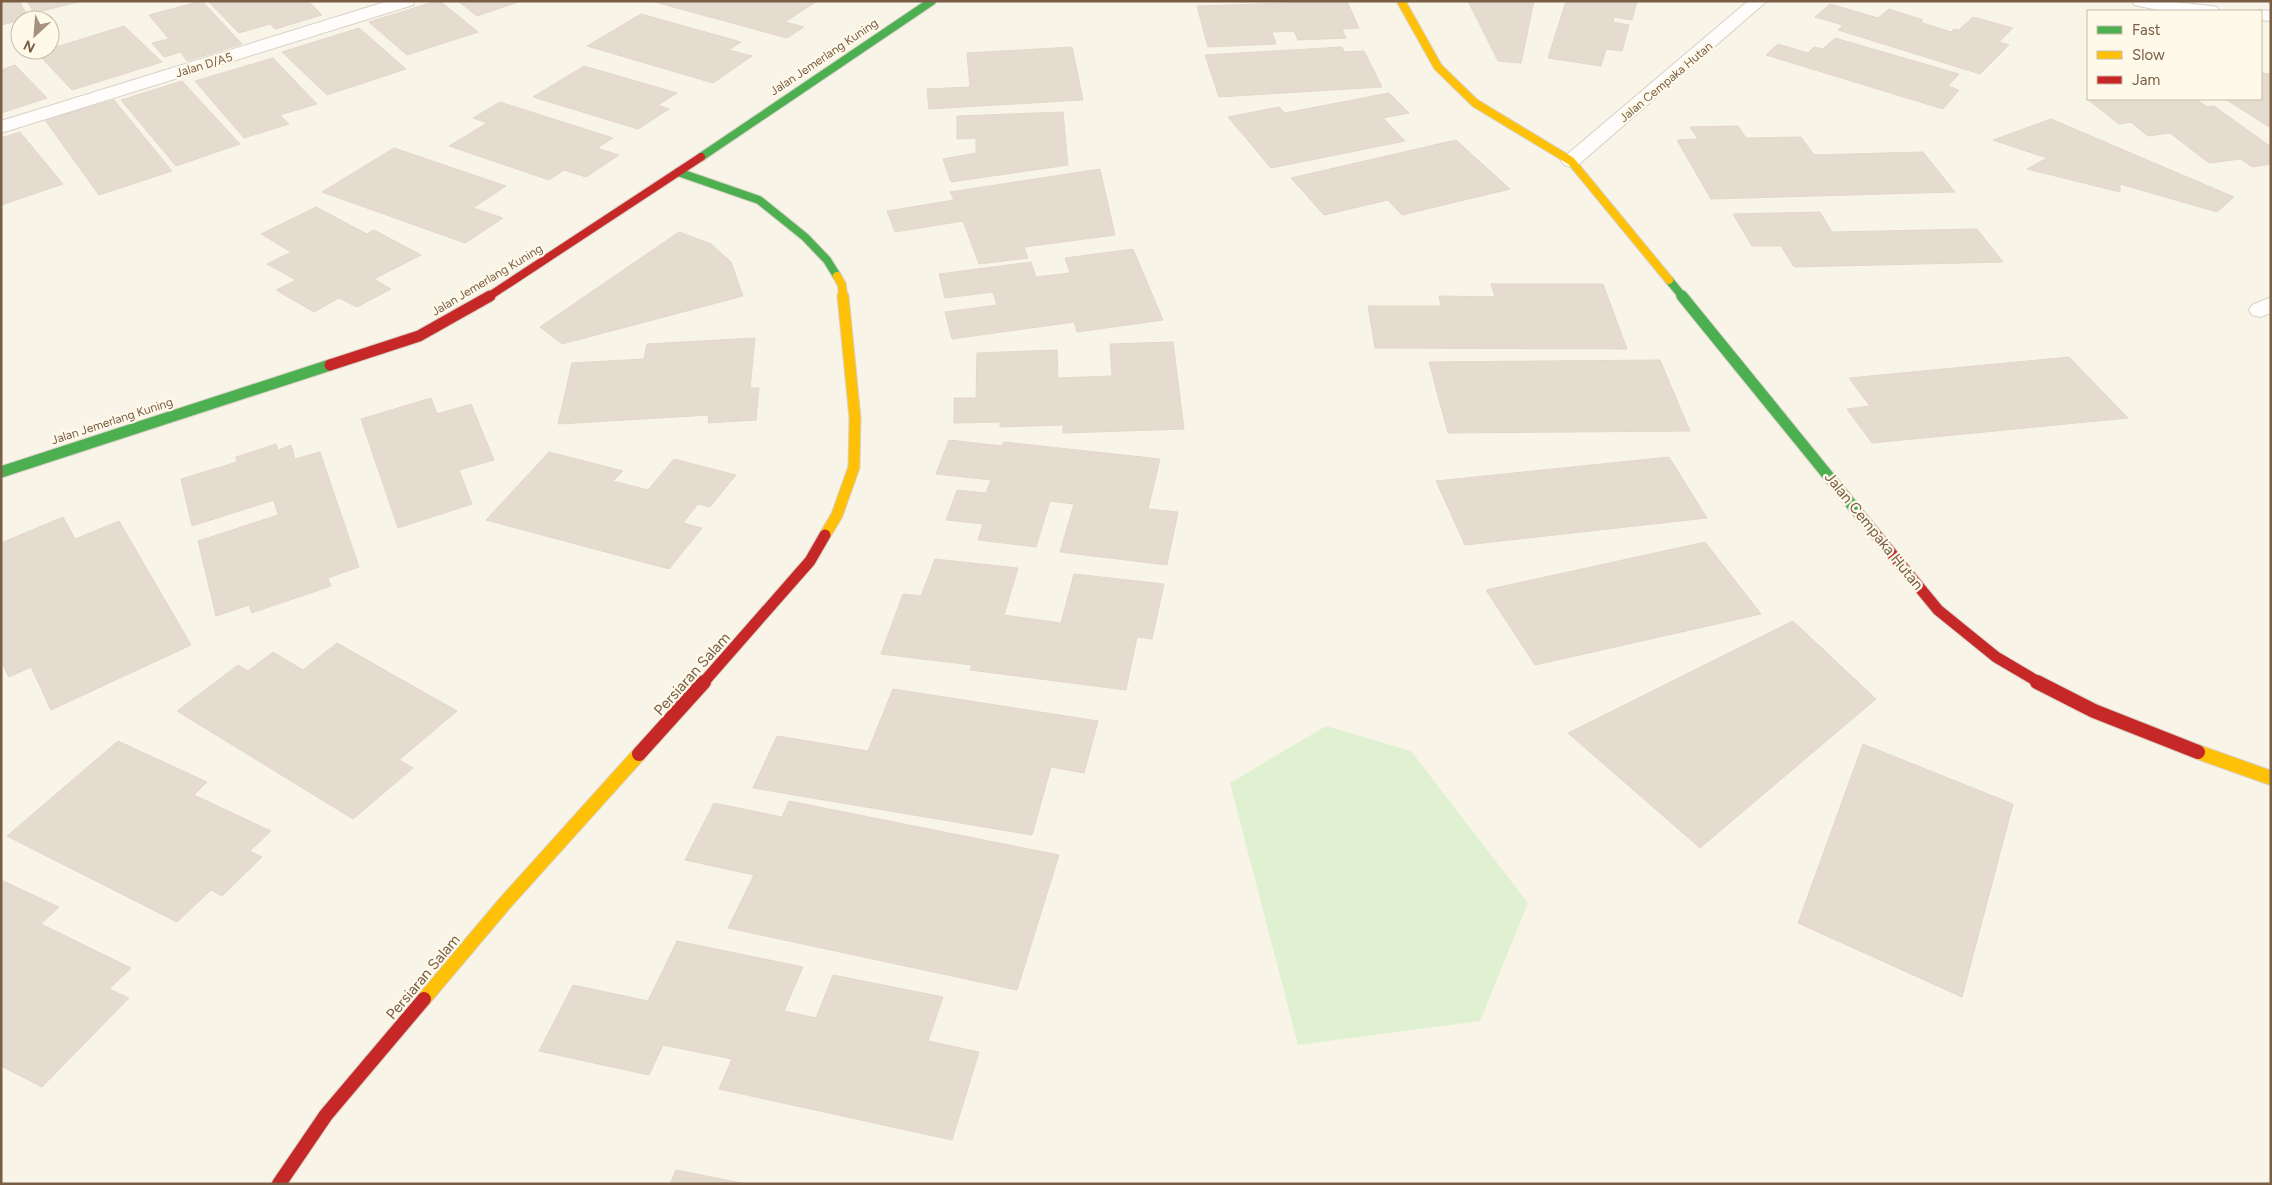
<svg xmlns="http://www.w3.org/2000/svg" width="2272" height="1185" viewBox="0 0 2272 1185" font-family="Figtree,sans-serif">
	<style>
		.green { fill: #e0f1d1 }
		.building { fill: #e5dccf; stroke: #e2d7ca }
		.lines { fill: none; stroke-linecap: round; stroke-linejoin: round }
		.lane-casing { stroke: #d7d1c7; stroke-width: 2 }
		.street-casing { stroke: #d7d1c7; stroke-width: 2 }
		.fast-far1-casing { stroke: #d8d1c6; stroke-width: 10 }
		.fast-casing { stroke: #d8d1c6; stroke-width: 13 }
		.slow-far2-casing { stroke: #d8d1c6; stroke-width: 10 }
		.slow-far1-casing { stroke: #d8d1c6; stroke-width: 13 }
		.slow-casing { stroke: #d8d1c6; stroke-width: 16 }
		.jam-far2-casing { stroke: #d8d1c6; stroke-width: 10 }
		.jam-far1-casing { stroke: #d8d1c6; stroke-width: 13 }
		.jam-casing { stroke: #d8d1c6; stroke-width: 16 }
		.lane { fill: #fefdfc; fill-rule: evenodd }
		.street { fill: #fefdfc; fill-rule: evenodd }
		.fast-far1 { stroke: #4caf50; stroke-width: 8 }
		.fast { stroke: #4caf50; stroke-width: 11 }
		.slow-far2 { stroke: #ffc107; stroke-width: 8 }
		.slow-far1 { stroke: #ffc107; stroke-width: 11 }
		.slow { stroke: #ffc107; stroke-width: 14 }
		.jam-far2 { stroke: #c62828; stroke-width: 8 }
		.jam-far1 { stroke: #c62828; stroke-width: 11 }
		.jam { stroke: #c62828; stroke-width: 14 }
		.labels { text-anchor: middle; stroke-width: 4.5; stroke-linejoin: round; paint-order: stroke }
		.far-street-label { font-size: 12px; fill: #795e45; stroke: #fff9ea }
		.street-label { font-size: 15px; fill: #795e45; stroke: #fff9ea }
	</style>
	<rect width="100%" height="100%" fill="#f9f4e8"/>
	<!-- green -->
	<path class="green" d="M1326,726L1411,751L1528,903L1480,1021L1298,1045L1230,783Z"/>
	<!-- building -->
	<g class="building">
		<path d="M1,1H19L29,18L1,25Z"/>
		<path d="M27,1H82L34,13Z"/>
		<path d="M202,1L242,44L187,61L181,52L164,57L152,43L169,39L149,15Z"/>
		<path d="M208,1H308L322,15L275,29L270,24L239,33Z"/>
		<path d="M436,1H440L478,32L407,55L369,22Z"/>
		<path d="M458,1H521L477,16Z"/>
		<path d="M651,1H817L785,22L804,27L787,38Z"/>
		<path d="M1347,1L1359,28L1342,29L1346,38L1298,40L1294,31L1272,32L1276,44L1208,47L1197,6Z"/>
		<path d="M1468,1H1534L1521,63L1498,61Z"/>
		<path d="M1566,1H1637L1632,20L1614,17L1613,22L1629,25L1622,51L1606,49L1601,66L1548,58Z"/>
		<path d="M1830,4L1878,18L1889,9L1923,20L1920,22L1951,32L1954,29L1959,30L1973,17L2013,28L1999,42L2009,45L1980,74L1838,30L1843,25L1815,17Z"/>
		<path d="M641,14L741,42L729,50L752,56L713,83L587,46Z"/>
		<path d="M124,26L162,62L72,90L37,53Z"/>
		<path d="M359,28L406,69L327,95L282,52Z"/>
		<path d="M1835,38L1959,74L1948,86L1959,90L1943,109L1766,55L1778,44L1808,53L1814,47L1823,49Z"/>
		<path d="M1072,47L1083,100L929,109L927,89L970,87L967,53Z"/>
		<path d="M1342,47L1344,52L1364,51L1382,87L1219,97L1205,55Z"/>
		<path d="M273,58L317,104L280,115L289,124L244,138L195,81Z"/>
		<path d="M15,65L47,98L1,113V70Z"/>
		<path d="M584,66L677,93L658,105L669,109L638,129L533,97Z"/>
		<path d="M2261,71L2266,74L2271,73V128L2225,99H2261Z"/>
		<path d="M182,81L240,144L176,166L121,100Z"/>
		<path d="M1389,93L1409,113L1383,118L1405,141L1271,168L1228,117L1279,107L1285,113Z"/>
		<path d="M2087,99H2196L2207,107L2214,106L2271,147V164L2252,167L2241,159L2209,163L2170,133L2148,136L2131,122L2119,124Z"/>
		<path d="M114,100L172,171L99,195L45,120Z"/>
		<path d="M500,102L613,138L597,148L619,155L586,177L564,170L549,180L449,146L487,123L473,118Z"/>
		<path d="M1063,112L1068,165L951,182L943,159L976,153V138L957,139V116Z"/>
		<path d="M2051,119L2234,197L2217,212L2120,184V192L2027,169L2047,158L1993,140Z"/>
		<path d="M1738,126L1746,138L1801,137L1814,155L1923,152L1955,192L1711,199L1677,140L1698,139L1690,127Z"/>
		<path d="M20,132L63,184L1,205V138Z"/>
		<path d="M1456,140L1510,189L1402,215L1388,200L1324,215L1291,178Z"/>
		<path d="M394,148L506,186L473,208L503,218L465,243L322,192Z"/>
		<path d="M1100,169L1115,235L1024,247L1028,258L979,264L963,221L895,232L887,211L954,200L950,192Z"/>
		<path d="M316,207L367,234L374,230L421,255L374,279L391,289L357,307L339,298L314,312L276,290L296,280L267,264L291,252L261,234Z"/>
		<path d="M1820,212L1832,232L1977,229L2003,262L1794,267L1781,246H1752L1733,214Z"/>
		<path d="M679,232L711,244L731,262L743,296L562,344L540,327Z"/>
		<path d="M1133,249L1163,320L1077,332L1074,322L952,339L945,312L997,305L993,292L945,298L939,274L1031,262L1036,277L1070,273L1065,258Z"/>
		<path d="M1491,284H1603L1627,349L1375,348L1368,306H1441L1439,296L1495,297Z"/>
		<path d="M755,338L750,388H759L756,420L708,423L709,415L558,424L572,363L644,359L647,344Z"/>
		<path d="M1173,342L1184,429L1063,433V425L1000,427V422L954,423V398H976L977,353L1057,350L1058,378L1112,376L1110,344Z"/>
		<path d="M2069,357L2128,418L1872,443L1847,409L1870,406L1849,378Z"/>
		<path d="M1660,360L1690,431L1448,433L1429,362Z"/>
		<path d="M431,398L437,414L471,404L494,460L459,470L472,504L398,528L361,419Z"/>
		<path d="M949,440L1002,446L1004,442L1160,459L1148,509L1178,512L1167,565L1060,552L1074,504L1050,501L1036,547L978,540L983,524L946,520L957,490L986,493L991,480L936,474Z"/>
		<path d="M276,444L278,450L291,445L295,459L320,452L359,567L328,578L331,586L252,613L249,605L216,616L198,541L278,515L274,500L192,526L181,479L237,462L236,457Z"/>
		<path d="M549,452L623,471L613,481L648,490L674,459L736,475L710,507L698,504L683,523L702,528L669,569L486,520Z"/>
		<path d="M1669,457L1707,518L1465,545L1436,481Z"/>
		<path d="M63,517L75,539L119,521L191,645L51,710L31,667L9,677L1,662V543Z"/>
		<path d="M1705,542L1761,614L1535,665L1486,590Z"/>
		<path d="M935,559L1018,568L1004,615L1061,623L1074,574L1164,584L1152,639L1137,637L1126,690L970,670L972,665L881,654L903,594L921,596Z"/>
		<path d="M1793,621L1876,699L1700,848L1568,733Z"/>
		<path d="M337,643L457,711L399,760L413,768L353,819L177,711L238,665L248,671L273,652L303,670Z"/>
		<path d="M893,689L1098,721L1084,773L1051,767L1032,835L753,788L777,736L868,751Z"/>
		<path d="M118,741L207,782L194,795L271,831L250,851L262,857L222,896L211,890L177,922L7,836Z"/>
		<path d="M1863,744L2013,804L1962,997L1798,923Z"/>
		<path d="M789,801L1059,855L1017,990L728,928L754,875L685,860L714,803L782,817Z"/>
		<path d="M1,880L59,907L41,924L131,968L109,989L129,998L42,1087L1,1066Z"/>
		<path d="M677,941L803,967L784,1011L816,1018L833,975L943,997L928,1041L979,1052L952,1140L719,1089L732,1059L663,1045L649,1075L539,1051L573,985L648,1001Z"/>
		<path d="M676,1170L741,1183L670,1184Z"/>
	</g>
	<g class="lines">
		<!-- lane casing -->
		<g class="lane-casing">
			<path id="lane" d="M2271,297V313L2260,317L2252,315L2249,310L2252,305Z"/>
		</g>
		<!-- street casing -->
		<g class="street-casing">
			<g id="street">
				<path d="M388,1H415L413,5L1,133V121Z"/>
				<path d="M1748,1H1767L1578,165L1571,167L1564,165L1561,161L1564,157Z"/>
				<path d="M2132,1H2165L2211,6L2217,7L2220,11H2163L2134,5Z"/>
				<path d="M2261,10L2271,11V21L2261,20V11H2255Z"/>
			</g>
		</g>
		<!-- fast-far1 casing -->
		<g class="fast-far1-casing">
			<g id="fast-far1">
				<path d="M701,157L932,1"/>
				<path d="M678,172L759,200L805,237L827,260L837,276"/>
				<path d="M1669,280L1683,297"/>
			</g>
		</g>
		<!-- fast casing -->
		<g class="fast-casing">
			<g id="fast">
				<path d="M1682,296L1873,531"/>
				<path d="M1,472L330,365"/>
			</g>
		</g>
		<!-- slow-far2 casing -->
		<g class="slow-far2-casing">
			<g id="slow-far2">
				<path d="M1401,1L1438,67L1475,103L1571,161L1669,280"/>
				<path d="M837,276L842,285L843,297"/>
			</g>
		</g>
		<!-- slow-far1 casing -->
		<g class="slow-far1-casing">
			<path id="slow-far1" d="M825,535L837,515L854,467L855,418L843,296"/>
		</g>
		<!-- slow casing -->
		<g class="slow-casing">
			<g id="slow">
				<path d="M2198,752L2271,778"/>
				<path d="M424,999L505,903L639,754"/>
			</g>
		</g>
		<!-- jam-far2 casing -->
		<g class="jam-far2-casing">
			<path id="jam-far2" d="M488,297L701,157"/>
		</g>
		<!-- jam-far1 casing -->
		<g class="jam-far1-casing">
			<g id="jam-far1">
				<path d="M330,365L419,336L490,296"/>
				<path d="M1873,531L1938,610L1996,657L2040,683"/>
				<path d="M703,683L810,561L825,535"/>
			</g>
		</g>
		<!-- jam casing -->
		<g class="jam-casing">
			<g id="jam">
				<path d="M2037,682L2094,711L2198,752"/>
				<path d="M639,754L704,682"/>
				<path d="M279,1184L326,1115L424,999"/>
			</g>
		</g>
		<!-- lane -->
		<use href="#lane" class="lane"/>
		<!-- street -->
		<use href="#street" class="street"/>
		<!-- fast-far1 -->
		<use href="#fast-far1" class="fast-far1"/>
		<!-- fast -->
		<use href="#fast" class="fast"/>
		<!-- slow-far2 -->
		<use href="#slow-far2" class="slow-far2"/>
		<!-- slow-far1 -->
		<use href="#slow-far1" class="slow-far1"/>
		<!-- slow -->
		<use href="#slow" class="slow"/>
		<!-- jam-far2 -->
		<use href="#jam-far2" class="jam-far2"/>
		<!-- jam-far1 -->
		<use href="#jam-far1" class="jam-far1"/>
		<!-- jam -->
		<use href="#jam" class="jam"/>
	</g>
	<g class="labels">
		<!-- far-street labels -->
		<g class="far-street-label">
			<text transform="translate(824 57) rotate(-34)" y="4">Jalan Jemerlang Kuning</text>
			<text transform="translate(204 65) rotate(-17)" y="4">Jalan D/A5</text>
			<text transform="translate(1666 82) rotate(-40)" y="4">Jalan Cempaka Hutan</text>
			<text transform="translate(487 280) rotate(-31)" y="4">Jalan Jemerlang Kuning</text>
			<text transform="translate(112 421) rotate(-18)" y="4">Jalan Jemerlang Kuning</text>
		</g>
		<!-- street labels -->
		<g class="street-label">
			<text transform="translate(1874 531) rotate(51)" y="5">Jalan Cempaka Hutan</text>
			<text transform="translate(692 674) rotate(-48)" y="5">Persiaran Salam</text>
			<text transform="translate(423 977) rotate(-50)" y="5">Persiaran Salam</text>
		</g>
	</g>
	<!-- border -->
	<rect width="2272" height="1185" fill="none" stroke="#795e45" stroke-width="5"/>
	<!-- legend -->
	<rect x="2087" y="10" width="175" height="90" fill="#fff9ea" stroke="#c9bba8"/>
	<rect x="2097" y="26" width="25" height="8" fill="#4caf50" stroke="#c9bba8"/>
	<text x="2132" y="35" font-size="15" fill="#795e45">Fast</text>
	<rect x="2097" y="51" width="25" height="8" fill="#ffc107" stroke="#c9bba8"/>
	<text x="2132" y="60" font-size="15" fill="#795e45">Slow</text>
	<rect x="2097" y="76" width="25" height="8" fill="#c62828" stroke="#c9bba8"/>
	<text x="2132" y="85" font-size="15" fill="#795e45">Jam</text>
	<!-- north arrow -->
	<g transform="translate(35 35) rotate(206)"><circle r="24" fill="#fff9ea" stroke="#c9bba8"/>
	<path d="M0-4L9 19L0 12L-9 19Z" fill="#a6927e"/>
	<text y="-8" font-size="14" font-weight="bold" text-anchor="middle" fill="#795e45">N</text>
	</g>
</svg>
